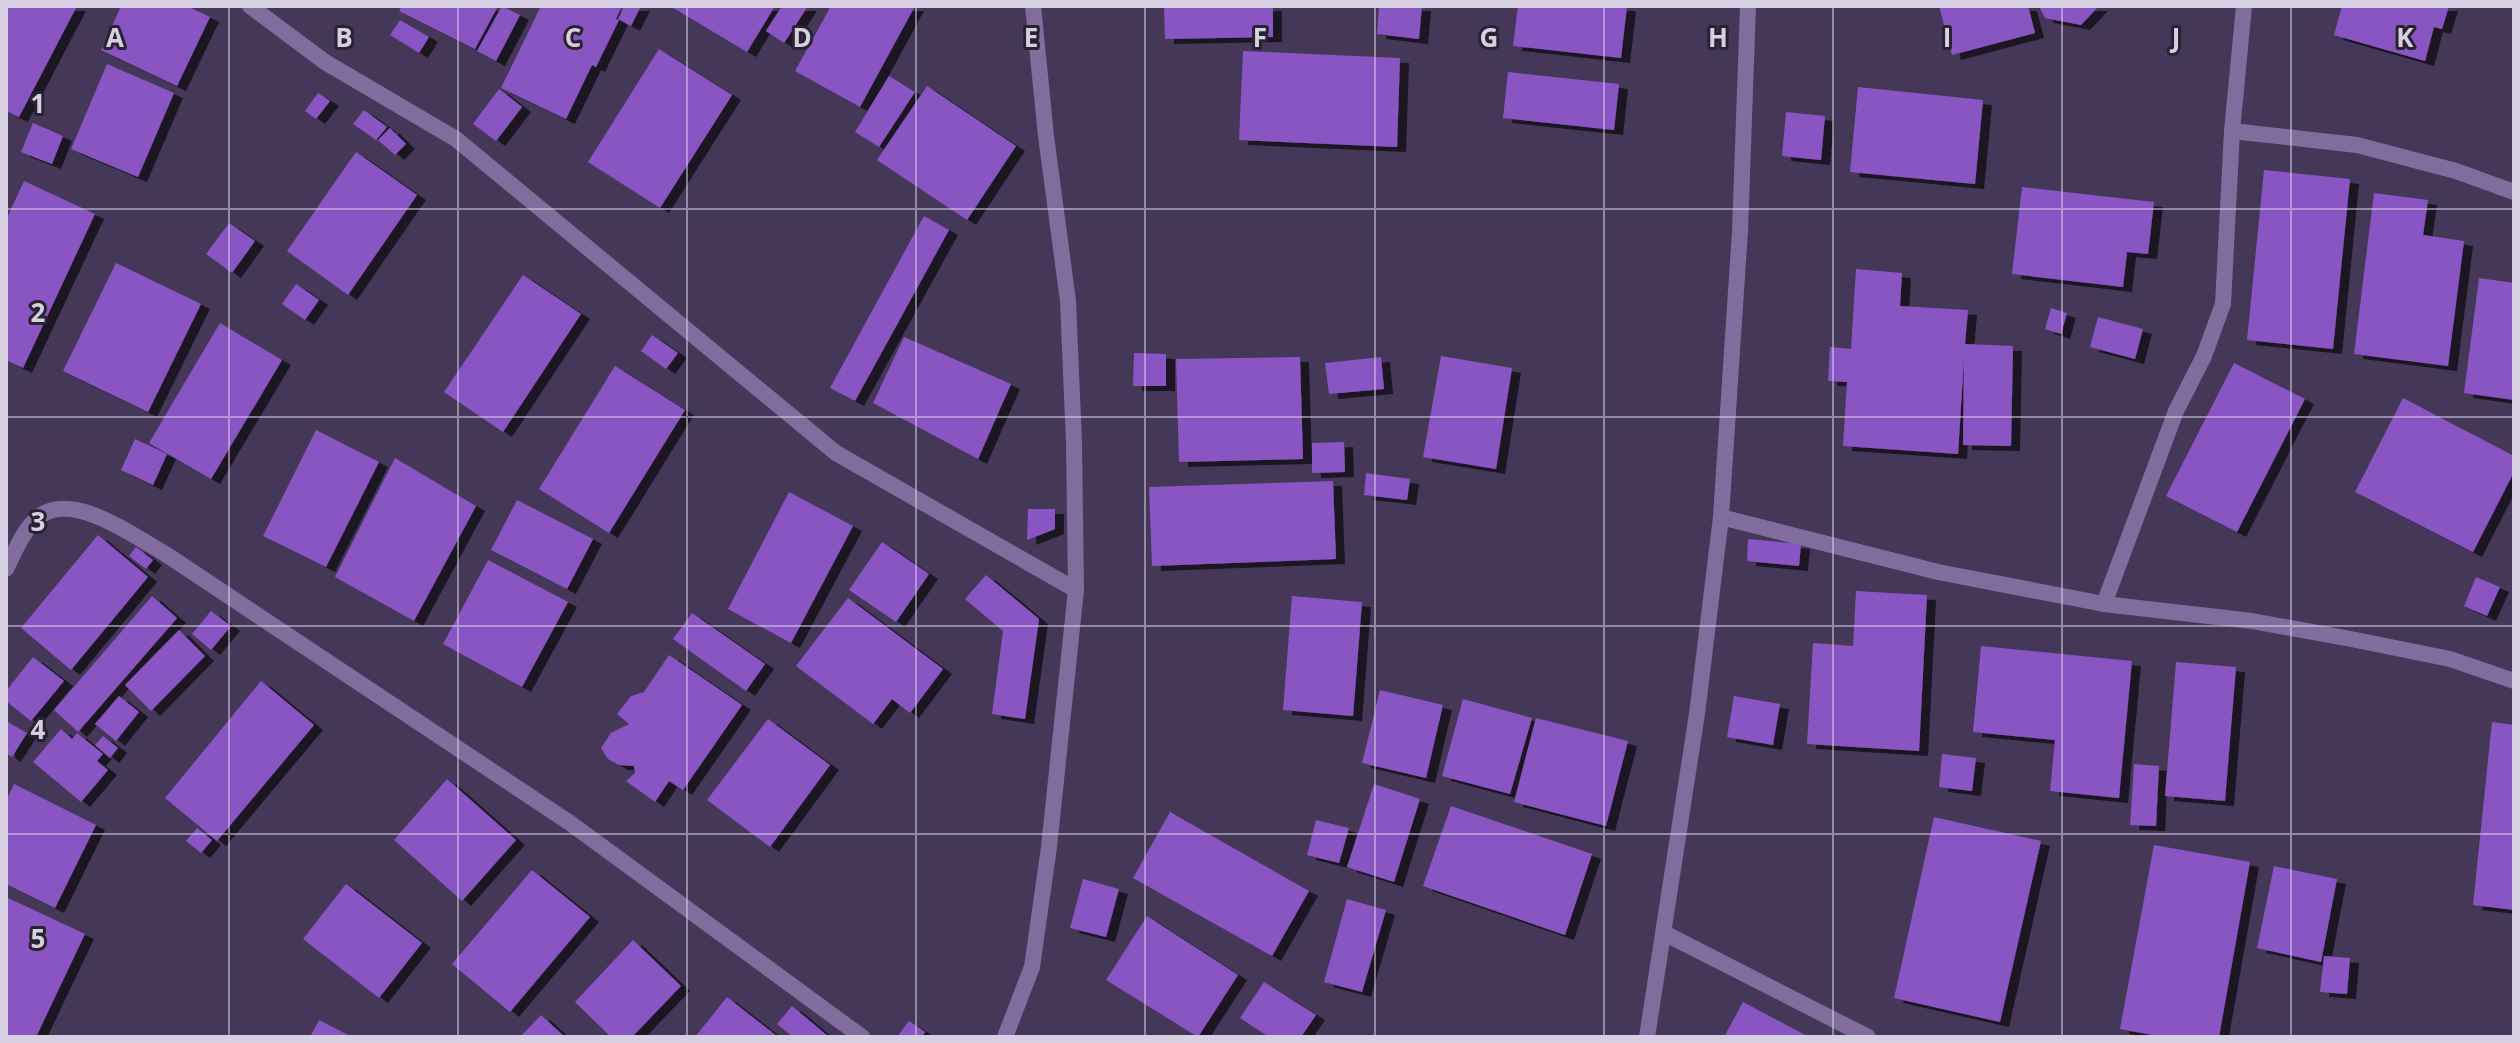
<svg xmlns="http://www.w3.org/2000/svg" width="2520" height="1043" viewBox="0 0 2520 1043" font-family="'Open Sans',sans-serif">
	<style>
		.building { fill: #8955c3; filter: url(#shadow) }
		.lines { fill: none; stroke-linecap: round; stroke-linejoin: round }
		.minor { stroke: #816d9d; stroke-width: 16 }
		.grid { fill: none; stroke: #d7d0e3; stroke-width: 2; stroke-opacity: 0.55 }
		.grid-label { font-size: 26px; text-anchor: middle; font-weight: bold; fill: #d7d0e3; stroke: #282231; stroke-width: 6; stroke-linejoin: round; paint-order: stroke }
	</style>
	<defs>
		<filter id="shadow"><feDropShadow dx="9" dy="5" stdDeviation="0" flood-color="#0009"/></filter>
	</defs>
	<rect width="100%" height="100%" fill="#453757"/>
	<!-- building -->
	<g class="building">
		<path d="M6,6H77L19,117L6,111Z"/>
		<path d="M121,6H187L210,17L177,86L101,50Z"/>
		<path d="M402,6H498L475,49L399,11Z"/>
		<path d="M502,6L520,15L496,61L477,51Z"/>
		<path d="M541,6H622L616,19L619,20L596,67L592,65L566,119L501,88Z"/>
		<path d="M624,6H641L631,26L618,19Z"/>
		<path d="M670,6H775L747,52Z"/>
		<path d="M782,6H808L784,43L766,31Z"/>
		<path d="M831,6H915L860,107L795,71Z"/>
		<path d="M1164,6H1273V37L1165,39Z"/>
		<path d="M1379,6H1422L1419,39L1377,34Z"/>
		<path d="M1518,6H1627L1621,58L1513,46Z"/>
		<path d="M1939,6H2028L2035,33L1952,55Z"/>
		<path d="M2039,6H2099L2081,25L2045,18Z"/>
		<path d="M2342,6H2449L2442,29L2434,27L2425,61L2334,35Z"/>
		<path d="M400,20L429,37L419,53L390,35Z"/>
		<path d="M659,49L732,95L660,208L588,162Z"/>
		<path d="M1243,51L1400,58L1397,147L1239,140Z"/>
		<path d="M107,64L174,93L138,177L71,149Z"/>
		<path d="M1508,72L1619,84L1614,130L1503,118Z"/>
		<path d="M889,76L915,92L879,147L855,132Z"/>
		<path d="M927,86L1016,146L967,220L877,160Z"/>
		<path d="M1858,87L1983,100L1975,184L1850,172Z"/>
		<path d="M499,89L522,107L496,141L473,124Z"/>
		<path d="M318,93L330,101L316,119L305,111Z"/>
		<path d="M364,110L387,127L376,140L353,124Z"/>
		<path d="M1786,112L1825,116L1821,160L1782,156Z"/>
		<path d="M33,123L63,136L52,164L21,152Z"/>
		<path d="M390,128L406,144L395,155L378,140Z"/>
		<path d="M356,152L417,195L348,295L287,251Z"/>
		<path d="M2264,170L2350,179L2333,349L2247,340Z"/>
		<path d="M24,181L95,214L23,368L6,360V220Z"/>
		<path d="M2022,187L2154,202L2148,254L2127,252L2123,287L2012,274Z"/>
		<path d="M2374,193L2428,200L2423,235L2464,241L2448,366L2354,354Z"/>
		<path d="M924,216L949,230L855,401L830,388Z"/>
		<path d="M229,223L255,241L232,273L206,254Z"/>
		<path d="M116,263L201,304L148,412L63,371Z"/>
		<path d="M1856,269L1902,273L1900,306L1968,310L1965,344L2013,346L2011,446L1963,445L1964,359L1958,454L1843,446L1847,382L1828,381L1830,347L1851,349Z"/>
		<path d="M523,275L581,314L503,432L444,392Z"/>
		<path d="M2479,278L2514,283V400L2464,393Z"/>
		<path d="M296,284L319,300L305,320L282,304Z"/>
		<path d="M2051,308L2067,313L2061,334L2045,329Z"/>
		<path d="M2098,317L2143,329L2135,359L2090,347Z"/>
		<path d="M220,323L282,360L211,479L149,443Z"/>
		<path d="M652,335L678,353L666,369L641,351Z"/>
		<path d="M904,337L1011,384L978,459L873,403Z"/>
		<path d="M1134,353L1166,354V386H1133Z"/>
		<path d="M1441,356L1512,368L1496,469L1423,457Z"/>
		<path d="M1300,357L1303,459L1179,462L1176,359Z"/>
		<path d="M1381,357L1384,389L1329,394L1325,363Z"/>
		<path d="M2234,363L2305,399L2237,532L2166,496Z"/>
		<path d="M615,366L685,410L609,533L539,489Z"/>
		<path d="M2403,398L2514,456V472L2473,552L2355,492Z"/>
		<path d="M316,430L379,462L326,567L263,536Z"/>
		<path d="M135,439L167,454L153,485L121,470Z"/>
		<path d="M1344,442L1345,472L1312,473V443Z"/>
		<path d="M395,458L476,506L414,621L335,577Z"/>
		<path d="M1366,473L1410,479L1407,500L1364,495Z"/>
		<path d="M1333,481L1336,559L1152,566L1149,487Z"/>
		<path d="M789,492L853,526L791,643L728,609Z"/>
		<path d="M517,500L593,539L567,589L491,550Z"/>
		<path d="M1028,509H1055V529L1027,540Z"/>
		<path d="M98,535L148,577L71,670L21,628Z"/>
		<path d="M1748,539L1801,544L1799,566L1747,561Z"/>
		<path d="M882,542L929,574L896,622L849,590Z"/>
		<path d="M136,547L153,560L146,569L129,556Z"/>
		<path d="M488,560L568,602L522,687L443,644Z"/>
		<path d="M986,575L1039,619L1025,719L992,714L1003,631L965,599Z"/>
		<path d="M2476,577L2500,587L2487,616L2464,606Z"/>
		<path d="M1856,591L1927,595L1919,751L1807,744L1813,643L1853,646Z"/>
		<path d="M152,596L177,618L78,732L54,710Z"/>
		<path d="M1292,596L1362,602L1353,716L1283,710Z"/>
		<path d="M848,598L943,669L910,713L892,699L873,724L796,666Z"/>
		<path d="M211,611L231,626L211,650L192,634Z"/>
		<path d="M692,613L765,664L746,691L673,639Z"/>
		<path d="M179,630L205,656L151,711L125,685Z"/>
		<path d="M1981,646L2132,661L2119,798L2050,791L2055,740L1973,732Z"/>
		<path d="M669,655L742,705L683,790L669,781L655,802L626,781L635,773L634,766L619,765L608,759L601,748L611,733L629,724L617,714L631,696L644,692Z"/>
		<path d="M33,657L64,681L31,721L6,701V691Z"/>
		<path d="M2176,662L2236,667L2225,801L2165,796Z"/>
		<path d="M261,681L314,725L217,841L165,798Z"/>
		<path d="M1380,690L1443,705L1426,778L1362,763Z"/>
		<path d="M119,696L139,712L116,741L95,724Z"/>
		<path d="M1734,696L1780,704L1773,745L1727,737Z"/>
		<path d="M1463,699L1532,718L1510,794L1442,776Z"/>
		<path d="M1536,718L1628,741L1606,826L1514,802Z"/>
		<path d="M768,719L830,765L770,847L707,800Z"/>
		<path d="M6,721L27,733L12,757L6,753Z"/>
		<path d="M2492,722L2514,725V910L2473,905Z"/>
		<path d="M61,729L72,739L77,733L103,754L97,761L108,770L81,802L33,762Z"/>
		<path d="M103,736L118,748L110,758L95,745Z"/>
		<path d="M1942,754L1976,758L1972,791L1939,787Z"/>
		<path d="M2134,764L2159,766L2156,826L2130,825Z"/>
		<path d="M447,779L516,840L462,901L394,840Z"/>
		<path d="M14,784L96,825L55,908L6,884V801Z"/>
		<path d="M1374,784L1420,799L1394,882L1347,867Z"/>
		<path d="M1451,806L1592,854L1565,935L1423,886Z"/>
		<path d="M1170,812L1309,891L1272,956L1133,878Z"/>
		<path d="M1934,817L2041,841L2000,1022L1894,998Z"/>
		<path d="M1316,820L1349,828L1339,863L1307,855Z"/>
		<path d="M197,828L212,840L201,853L186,841Z"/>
		<path d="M2154,845L2250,862L2219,1037H2163L2120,1029Z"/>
		<path d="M2274,866L2337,879L2321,962L2257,948Z"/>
		<path d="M532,870L590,917L510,1012L452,964Z"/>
		<path d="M1083,879L1119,889L1106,937L1070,928Z"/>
		<path d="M346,884L422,943L379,998L303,939Z"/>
		<path d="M6,897L85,934L36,1037H6Z"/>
		<path d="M1347,899L1386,910L1362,992L1324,982Z"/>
		<path d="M1147,916L1238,975L1198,1037L1106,980Z"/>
		<path d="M633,940L681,986L632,1037H611L575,1002Z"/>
		<path d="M2324,956L2350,958L2347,994L2320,992Z"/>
		<path d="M1264,982L1316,1015L1301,1037H1269L1240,1018Z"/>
		<path d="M727,997L778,1037H695Z"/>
		<path d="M1743,1002L1809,1037H1724Z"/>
		<path d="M792,1006L829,1037H793L777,1024Z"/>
		<path d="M541,1015L565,1037H520Z"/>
		<path d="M319,1020L352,1037H310Z"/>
		<path d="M909,1021L925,1032L922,1037H897Z"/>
	</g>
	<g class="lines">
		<!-- minor -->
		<g class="minor">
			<path d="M250,6L325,62L456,139L836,453L1076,590"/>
			<path d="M2232,131L2357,145L2456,171L2514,192"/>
			<path d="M1721,517L1938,572L2104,604L2252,621L2351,639L2450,659L2514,681"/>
			<path d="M6,569C15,551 24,528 40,516C74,491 137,538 167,555L570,823L862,1037"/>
			<path d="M2104,604L2176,411L2204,356L2223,304L2232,131L2244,6"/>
			<path d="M1664,933L1868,1037"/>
			<path d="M1005,1037L1032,967L1049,847L1076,590L1074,442L1068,301L1046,136L1033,6"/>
			<path d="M1647,1037L1697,714L1721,517L1740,231L1748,6"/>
		</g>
	</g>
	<!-- grid -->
	<path class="grid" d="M229,6V1037M458,6V1037M687,6V1037M916,6V1037M1145,6V1037M1375,6V1037M1604,6V1037M1833,6V1037M2062,6V1037M2291,6V1037M6,209H2514M6,417H2514M6,626H2514M6,834H2514"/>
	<g class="grid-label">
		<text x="115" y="47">A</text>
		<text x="344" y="47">B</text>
		<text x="573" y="47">C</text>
		<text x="802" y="47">D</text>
		<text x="1031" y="47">E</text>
		<text x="1260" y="47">F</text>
		<text x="1489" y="47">G</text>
		<text x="1718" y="47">H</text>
		<text x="1947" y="47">I</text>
		<text x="2176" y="47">J</text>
		<text x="2405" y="47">K</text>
		<text x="38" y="113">1</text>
		<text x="38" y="322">2</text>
		<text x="38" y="531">3</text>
		<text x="38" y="739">4</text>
		<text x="38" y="948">5</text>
	</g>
	<!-- border -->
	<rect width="2520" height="1043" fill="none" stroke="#d7d0e3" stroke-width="16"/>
</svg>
